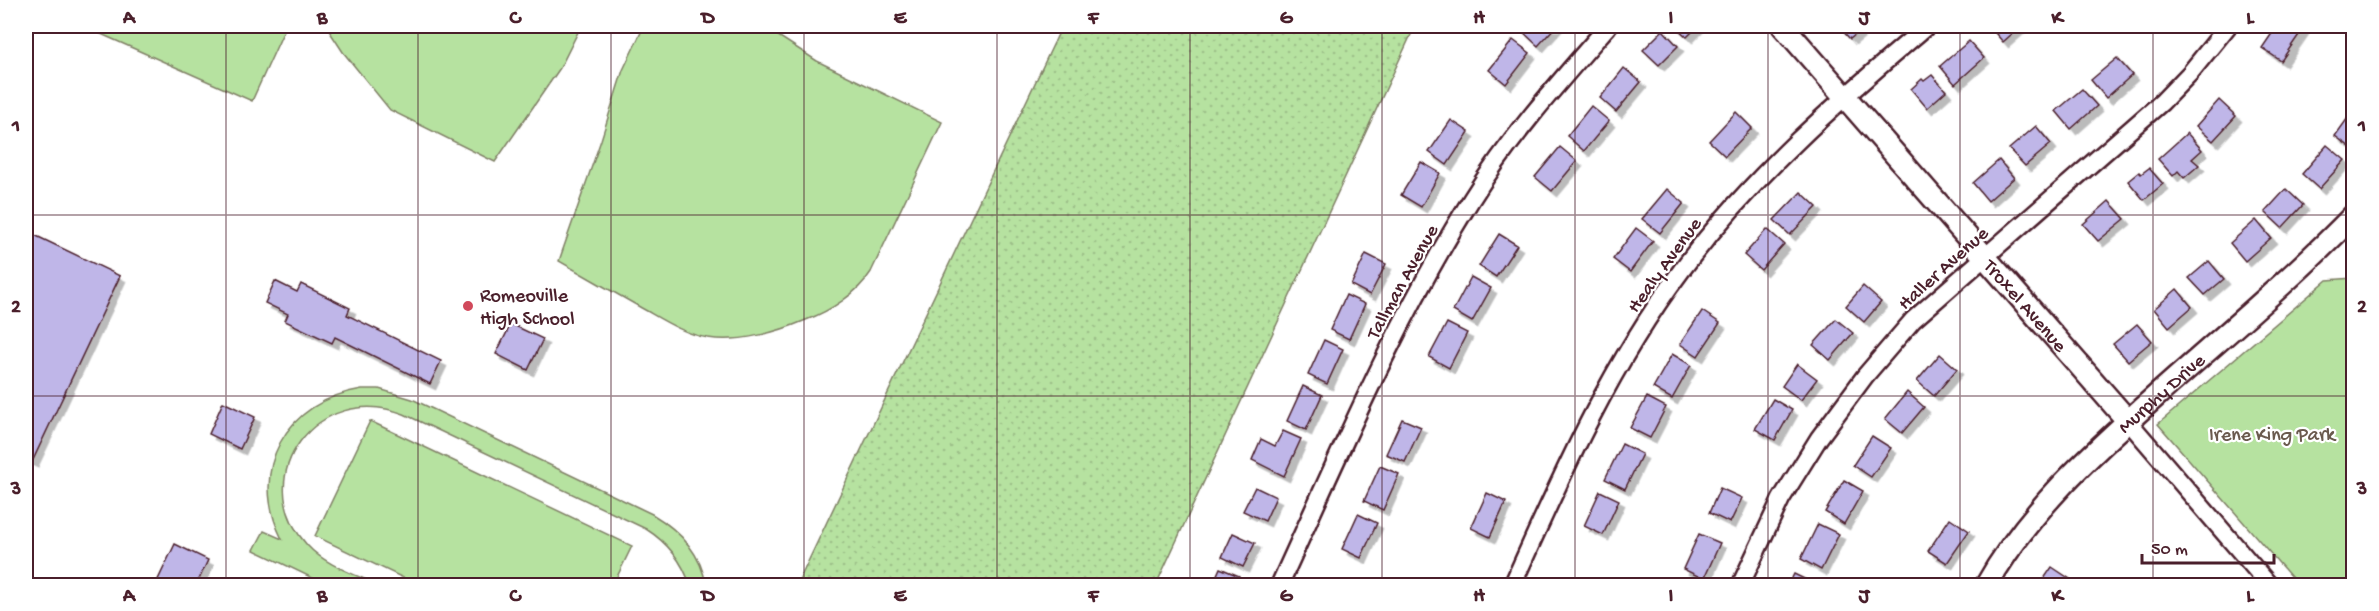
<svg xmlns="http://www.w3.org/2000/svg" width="2379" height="611" viewBox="0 0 2379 611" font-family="'Gochi Hand',sans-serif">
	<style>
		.grass { fill: url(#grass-dots); stroke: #808066; stroke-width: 1.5 }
		.green { fill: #b6e2a0; stroke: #808066; stroke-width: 1.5 }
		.building { fill: #bfb6e8; stroke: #4a1f2b; stroke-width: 1.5; filter: url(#shadow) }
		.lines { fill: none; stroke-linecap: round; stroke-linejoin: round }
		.minor-casing { stroke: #4a1f2b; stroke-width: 21 }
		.tertiary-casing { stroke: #4a1f2b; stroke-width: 26 }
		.minor { stroke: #fff; stroke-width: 16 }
		.tertiary { stroke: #fff; stroke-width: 21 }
		.grid { fill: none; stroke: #4a1f2b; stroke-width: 1.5; stroke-opacity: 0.55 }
		.poi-dot { fill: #d1495b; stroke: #fff; stroke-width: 2 }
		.labels { text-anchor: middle; stroke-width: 4.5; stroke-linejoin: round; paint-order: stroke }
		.street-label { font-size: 20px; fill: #4a1f2b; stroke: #fff }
		.poi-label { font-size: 20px; fill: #4a1f2b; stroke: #fff; text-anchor: start }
		.park-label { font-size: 20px; fill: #6a5a4e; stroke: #fff }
		.neatline { fill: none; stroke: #4a1f2b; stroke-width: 2 }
		.grid-label { font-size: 20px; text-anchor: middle; font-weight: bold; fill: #4a1f2b }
	</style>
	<defs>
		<pattern id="grass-dots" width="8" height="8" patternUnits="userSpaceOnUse" patternTransform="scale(1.5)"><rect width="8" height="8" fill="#b6e2a0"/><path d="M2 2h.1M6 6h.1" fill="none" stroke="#9ec18a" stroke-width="1.8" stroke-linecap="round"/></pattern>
		<filter id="shadow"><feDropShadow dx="5.5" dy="5.5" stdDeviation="0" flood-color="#0004"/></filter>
	</defs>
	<rect width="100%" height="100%" fill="#fff"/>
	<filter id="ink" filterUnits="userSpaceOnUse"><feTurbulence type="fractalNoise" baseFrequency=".0167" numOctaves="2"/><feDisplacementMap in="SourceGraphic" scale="12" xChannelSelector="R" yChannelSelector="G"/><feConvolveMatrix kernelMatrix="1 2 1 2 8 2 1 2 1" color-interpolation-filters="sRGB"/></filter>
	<g filter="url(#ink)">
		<!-- grass -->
		<path class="grass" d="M1062,26H1415L1156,585H797Z"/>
		<!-- green -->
		<g class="green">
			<path d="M83,26H286L252,101Z"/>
			<path d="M326,26H581L560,68L495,162L390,110L343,52Z"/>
			<path d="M644,26H763L817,61L942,122L871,272C857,294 830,311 806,320C778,332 739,343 708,338C683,334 660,318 638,306C612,291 585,276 559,261L601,140L623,70Z"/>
			<path d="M2353,278V585H2298L2158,424L2327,280Z"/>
			<path d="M362,389H379L412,399L652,514C679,530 701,553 706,585H690C682,560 668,543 646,529L404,414C318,381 246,476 307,545C325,565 354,574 378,585H327L254,550L264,531L282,539C247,469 286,401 362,389Z"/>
			<path d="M370,421L632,546L613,585H418L315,536Z"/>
		</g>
		<!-- building -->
		<g class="building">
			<path d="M1526,26H1556L1538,46L1522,31Z"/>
			<path d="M1675,26H1698L1687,37Z"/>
			<path d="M1838,26H1866L1850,39Z"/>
			<path d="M1989,26H2021L2003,42Z"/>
			<path d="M2277,26H2298L2303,29L2281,61L2262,48Z"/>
			<path d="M1663,30L1678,46L1659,65L1643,50Z"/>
			<path d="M1513,40L1530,53L1506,84L1489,70Z"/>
			<path d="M1969,41L1984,58L1955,84L1940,66Z"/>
			<path d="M2117,58L2132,75L2106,98L2091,80Z"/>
			<path d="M1624,68L1641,82L1616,112L1600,98Z"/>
			<path d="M1932,75L1946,91L1927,108L1911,89L1922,79L1924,81Z"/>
			<path d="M2082,89L2097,106L2071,129L2056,111Z"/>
			<path d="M2219,100L2236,116L2213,141L2196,126Z"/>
			<path d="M1591,106L1609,121L1584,151L1567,136Z"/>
			<path d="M1736,112L1752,128L1725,156L1709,141Z"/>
			<path d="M2350,115L2354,118L2353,149L2335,136Z"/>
			<path d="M1451,120L1469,132L1447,165L1429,152Z"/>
			<path d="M2036,126L2051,144L2025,166L2009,149Z"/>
			<path d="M2187,133L2202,150L2192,159L2199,165L2184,178L2178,171L2173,176L2158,159Z"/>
			<path d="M2327,145L2345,160L2319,189L2302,174Z"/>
			<path d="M1560,147L1577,161L1552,191L1535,177Z"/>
			<path d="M1999,160L2014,178L1988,201L1973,183Z"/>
			<path d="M1421,162L1440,173L1421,207L1401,195Z"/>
			<path d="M2149,168L2163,184L2144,200L2128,181L2139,172L2141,174Z"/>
			<path d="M1667,189L1684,203L1660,233L1642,219Z"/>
			<path d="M2286,189L2303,205L2282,228L2265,212Z"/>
			<path d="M1801,192L1817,207L1790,235L1774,220Z"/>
			<path d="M2109,201L2125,219L2098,241L2083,224Z"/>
			<path d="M2256,220L2271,238L2245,261L2230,243Z"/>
			<path d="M1636,228L1653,241L1630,272L1613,259Z"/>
			<path d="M1767,229L1784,244L1761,270L1744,255Z"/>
			<path d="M26,231L120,276L32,462L26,459Z"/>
			<path d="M1499,234L1517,245L1496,277L1479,266Z"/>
			<path d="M1366,254L1386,264L1370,295L1351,285Z"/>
			<path d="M2209,261L2224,279L2205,295L2189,278Z"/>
			<path d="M1471,277L1491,288L1472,322L1453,311Z"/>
			<path d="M275,281L297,292L301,284L350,308L347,315L441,361L430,384L335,337L332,343L285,321L288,314L265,303Z"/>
			<path d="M1863,286L1881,302L1864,322L1846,306Z"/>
			<path d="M2177,289L2192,307L2169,327L2154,309Z"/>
			<path d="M1346,295L1365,304L1349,339L1330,330Z"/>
			<path d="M1702,311L1720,323L1698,356L1680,344Z"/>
			<path d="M1836,319L1853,333L1830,360L1813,345Z"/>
			<path d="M1447,323L1467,333L1449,368L1429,357Z"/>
			<path d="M511,324L543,339L528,370L496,354Z"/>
			<path d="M2137,324L2152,341L2128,361L2113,344Z"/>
			<path d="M1324,340L1343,349L1327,384L1308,375Z"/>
			<path d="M1672,354L1691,365L1672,399L1653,388Z"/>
			<path d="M1940,354L1957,369L1934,396L1917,381Z"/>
			<path d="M1797,364L1817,379L1801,400L1782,386Z"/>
			<path d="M1303,386L1322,395L1306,430L1287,421Z"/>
			<path d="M1907,392L1924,407L1902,433L1885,419Z"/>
			<path d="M1647,397L1666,407L1650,438L1630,428Z"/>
			<path d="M1773,399L1792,410L1775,440L1755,429Z"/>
			<path d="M223,402L255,417L240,449L209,434Z"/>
			<path d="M1402,419L1421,427L1405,462L1386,454Z"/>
			<path d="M1283,431L1301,439L1284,476L1252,460L1261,439L1275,446Z"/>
			<path d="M1872,436L1891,448L1871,477L1853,465Z"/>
			<path d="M1622,444L1642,454L1625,489L1605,479Z"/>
			<path d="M1380,466L1399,474L1383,510L1364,501Z"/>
			<path d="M1844,480L1863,491L1844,524L1825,512Z"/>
			<path d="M1255,487L1276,497L1265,521L1243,511Z"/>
			<path d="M1720,488L1742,498L1730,523L1709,513Z"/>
			<path d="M1600,491L1619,500L1603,535L1584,526Z"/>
			<path d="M1487,493L1506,502L1490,537L1471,528Z"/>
			<path d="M1358,514L1377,523L1361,558L1342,549Z"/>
			<path d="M1950,518L1969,531L1947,563L1928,551Z"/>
			<path d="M1818,524L1839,534L1821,570L1801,559Z"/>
			<path d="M1233,533L1255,543L1243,567L1222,557Z"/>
			<path d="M1699,534L1720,543L1704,579L1683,569Z"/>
			<path d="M175,544L208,560L196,586H155Z"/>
			<path d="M2052,567L2070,579L2066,586H2039Z"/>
			<path d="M1220,568L1239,576L1235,586H1212Z"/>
			<path d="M1794,574L1815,584L1814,586H1788Z"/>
		</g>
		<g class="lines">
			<!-- minor casing -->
			<g class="minor-casing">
				<g id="minor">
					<path d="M2128,421L2270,586"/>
					<path d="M1279,586C1339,455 1395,322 1471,200C1510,137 1560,81 1608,26"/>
					<path d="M1512,586C1561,477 1609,367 1681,271C1751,177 1838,101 1927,26"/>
					<path d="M1740,586L1781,499L1819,438L1865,376L1913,320L2162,102L2190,73L2228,26"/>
				</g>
			</g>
			<!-- tertiary casing -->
			<g class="tertiary-casing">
				<g id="tertiary">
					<path id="s1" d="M1783,26L2128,421"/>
					<path id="s2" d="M1986,586C2028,511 2092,453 2156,396C2222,337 2292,279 2354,215"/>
				</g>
			</g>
			<!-- minor -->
			<use href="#minor" class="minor"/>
			<!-- tertiary -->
			<use href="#tertiary" class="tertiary"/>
		</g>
	</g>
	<!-- grid -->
	<path class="grid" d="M226,26V586M418,26V586M611,26V586M804,26V586M997,26V586M1190,26V586M1382,26V586M1575,26V586M1768,26V586M1960,26V586M2153,26V586M26,215H2354M26,396H2354"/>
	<!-- markers -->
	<circle class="poi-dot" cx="468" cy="306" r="6"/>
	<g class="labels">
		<!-- street labels -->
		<g class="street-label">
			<text transform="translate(1663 264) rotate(-54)" y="7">Healy Avenue</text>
			<text transform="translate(1942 267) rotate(-42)" y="7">Haller Avenue</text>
			<text transform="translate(1401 281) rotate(-61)" y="7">Tallman Avenue</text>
			<text dy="7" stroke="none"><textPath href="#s1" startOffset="370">Troxel Avenue</textPath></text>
			<text dy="7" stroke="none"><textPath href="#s2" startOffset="262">Murphy Drive</textPath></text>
		</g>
		<!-- poi labels -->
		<g class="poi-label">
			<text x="480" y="301">Romeoville<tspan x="480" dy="23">High School</tspan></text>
		</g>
		<!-- park labels -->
		<g class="park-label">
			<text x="2272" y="440">Irene King Park</text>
		</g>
	</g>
	<!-- margin -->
	<rect width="2379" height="611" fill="none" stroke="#fff" stroke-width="66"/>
	<!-- scale -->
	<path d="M2142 554v9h132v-9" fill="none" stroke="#4a1f2b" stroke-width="3"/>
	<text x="2151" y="554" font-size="18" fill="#4a1f2b" stroke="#ffffff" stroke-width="4.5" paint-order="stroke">50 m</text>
	<rect x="33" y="33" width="2313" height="545" class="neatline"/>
	<g class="grid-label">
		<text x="129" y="23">A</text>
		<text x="322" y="23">B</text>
		<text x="515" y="23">C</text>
		<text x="708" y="23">D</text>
		<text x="900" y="23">E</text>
		<text x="1093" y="23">F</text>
		<text x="1286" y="23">G</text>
		<text x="1479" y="23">H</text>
		<text x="1671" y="23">I</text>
		<text x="1864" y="23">J</text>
		<text x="2057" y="23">K</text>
		<text x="2250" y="23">L</text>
		<text x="16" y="131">1</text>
		<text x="2362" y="131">1</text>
		<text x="16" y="312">2</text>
		<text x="2362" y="312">2</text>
		<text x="16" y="494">3</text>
		<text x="2362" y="494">3</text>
		<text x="129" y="601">A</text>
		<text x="322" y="601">B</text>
		<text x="515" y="601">C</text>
		<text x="708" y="601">D</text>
		<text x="900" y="601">E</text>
		<text x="1093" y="601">F</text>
		<text x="1286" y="601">G</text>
		<text x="1479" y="601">H</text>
		<text x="1671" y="601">I</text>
		<text x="1864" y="601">J</text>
		<text x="2057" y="601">K</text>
		<text x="2250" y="601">L</text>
	</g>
</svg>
